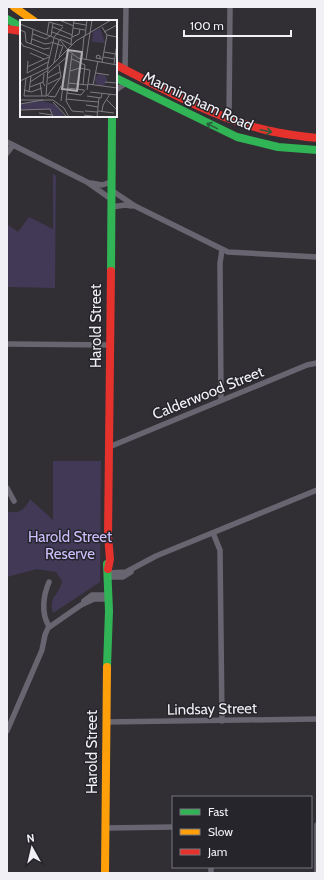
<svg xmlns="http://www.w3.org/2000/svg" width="324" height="880" viewBox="0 0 324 880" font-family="Cabin,sans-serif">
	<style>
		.green { fill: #413956 }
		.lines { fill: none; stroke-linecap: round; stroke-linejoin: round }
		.street { stroke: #686570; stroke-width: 5.5 }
		.fast { stroke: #30b455; stroke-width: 8 }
		.slow { stroke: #ff9f0a; stroke-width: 8 }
		.jam { stroke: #e5322d; stroke-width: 8 }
		.oneway { stroke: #2a5e3c }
		.labels { text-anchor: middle; stroke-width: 3; stroke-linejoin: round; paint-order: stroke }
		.street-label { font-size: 15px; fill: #f1f0f5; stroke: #26252b }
		.park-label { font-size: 15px; fill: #cdbffe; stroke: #26252b }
		.inset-road { fill: none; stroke: #7e7c81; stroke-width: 1 }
		.view { fill: #aeacb1; fill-opacity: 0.15; stroke: #aeacb1; stroke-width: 2 }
		.inset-edge { fill: none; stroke: #f1f0f5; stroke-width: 2 }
	</style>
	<rect width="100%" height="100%" fill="#312f34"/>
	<!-- green -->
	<g class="green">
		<path d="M53,174L56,176L55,288L7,287V224L18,232L29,217L53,229Z"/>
		<path d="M53,461H101L100,582L53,613C48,596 60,595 62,581L56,572L37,569L7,577V511C18,515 26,509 30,499L53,520Z"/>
	</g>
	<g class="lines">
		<!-- street -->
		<g class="street">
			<path d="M125,70L126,7"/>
			<path d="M116,90L126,83"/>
			<path d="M229,120L230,7"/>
			<path d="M7,142L87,182L111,199"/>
			<path d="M7,153L13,145"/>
			<path d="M91,183L102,185L111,182"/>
			<path d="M111,190L135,206L228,252L317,257"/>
			<path d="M111,207L125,205L132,206"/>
			<path d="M7,344L110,345"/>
			<path d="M221,400L220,263L222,250"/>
			<path d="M109,447L307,365L317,363"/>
			<path d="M7,488L14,501"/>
			<path d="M213,533L220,550L222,721"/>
			<path d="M108,573L126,572L156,556L317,490"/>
			<path d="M108,577H123L131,572"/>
			<path d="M49,582C43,596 41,614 49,626"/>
			<path d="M84,601L92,595H108"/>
			<path d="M106,722L317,719"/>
			<path d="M7,731L42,650L45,635L48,628L81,605L94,599H108"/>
			<path d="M106,828L173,827"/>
			<path d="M211,873V867"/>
			<path d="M317,873V825"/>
		</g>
		<!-- fast -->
		<g class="fast">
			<path d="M7,19L21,27"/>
			<path d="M116,78L237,137L278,147L317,150"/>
			<path d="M111,271L112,116"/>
			<path d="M107,667L109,611L107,564"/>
		</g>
		<!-- slow -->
		<g class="slow">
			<path d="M14,7L34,21"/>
			<path d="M105,873L107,667"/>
		</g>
		<!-- jam -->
		<g class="jam">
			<path d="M7,29L21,31"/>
			<path d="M116,65C163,89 211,116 262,129C280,134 299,136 317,138"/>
			<path d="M108,569L110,559L108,536L111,271"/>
		</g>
	</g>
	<!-- one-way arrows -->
	<defs><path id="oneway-shaft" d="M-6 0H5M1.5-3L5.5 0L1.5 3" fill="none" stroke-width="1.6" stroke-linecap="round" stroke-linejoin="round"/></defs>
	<g class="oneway">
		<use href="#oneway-shaft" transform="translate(212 126) rotate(-154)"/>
		<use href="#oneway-shaft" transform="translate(266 131) rotate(12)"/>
	</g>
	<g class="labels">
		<!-- street labels -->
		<g class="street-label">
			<text transform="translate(198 101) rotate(25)" y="5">Manningham Road</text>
			<text transform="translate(96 326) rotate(-90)" y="5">Harold Street</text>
			<text transform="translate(208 393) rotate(-22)" y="5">Calderwood Street</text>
			<text transform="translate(212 709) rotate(-1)" y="5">Lindsay Street</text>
			<text transform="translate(92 752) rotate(-90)" y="5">Harold Street</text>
		</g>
		<!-- park labels -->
		<g class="park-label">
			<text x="70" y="542">Harold Street<tspan x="70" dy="17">Reserve</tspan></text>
		</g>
	</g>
	<!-- overview -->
	<g transform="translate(20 20)">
		<rect width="97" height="97" fill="#312f34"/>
		<path d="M80,8L85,23L72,22L73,12ZM75 60a6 6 0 1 1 12 0a6 6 0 1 1-12 0ZM23,81L36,85L45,97H33L30,89L0,90V84Z" fill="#413956"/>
		<path class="inset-road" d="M39,0L54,6M29,2L43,6M54,3L66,5M0,4L40,20L48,30L58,38L97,45M33,7L52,15M82,7L87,15L97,17M53,8L65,10M0,10L5,12L6,22L24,29L30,28M32,12L51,19M84,12L97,5M70,13L72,0M13,14L26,19L30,16M27,14L29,2M31,16L33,3M65,16L67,0M34,17L43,7M52,17L59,14L60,9M12,19L25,24L31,23M40,19L52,25M0,21L3,26L10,28M31,22L43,26L39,37M11,24L13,9M51,24L54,0M10,28L29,36M84,32L96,34M10,33L24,39M52,34L46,81L52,91L64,92M83,37L95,39M62,38L64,16M52,39L65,45L63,65M80,39V36L77,35L76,38L82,39M66,40L70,13M8,41L7,53L28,42M82,42L87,15M34,43L39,20M94,44L97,23M7,47L29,37M27,48L34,18M50,51L60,48L70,50M28,53L48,36M76,53L89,55M24,54L23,63L25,66M6,58L4,76H27M28,58L40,52M0,61L30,47L56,21L91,0M10,62L27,51M85,62L97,63M20,63L22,76M48,63L68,65M28,64L40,58M68,64L97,68M73,65L78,41M10,67L23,62M47,68L64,70M58,69L60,48M4,70L11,72L22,68M67,70L70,50M9,72L11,56M70,72L97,75M47,73L61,75L65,70M26,76L28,48M27,76L41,57L39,45M28,76L35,77L41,66M67,76L81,78L82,74M46,79L66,81M86,79L97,90M0,80H33L44,88L49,97M41,81L43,65M66,81L79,82M33,82L46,96M0,84L23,80M66,85L78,87M0,90L30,89L33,97M65,91L77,92M78,91L94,93M82,91L83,85L90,74M19,93L32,95M64,95L78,97M77,97L79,78"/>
		<path class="view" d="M48,30L62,32L57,71L42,69Z"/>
		<rect width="97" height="97" class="inset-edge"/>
	</g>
	<!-- border -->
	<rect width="324" height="880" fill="none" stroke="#f1f0f5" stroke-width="16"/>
	<!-- legend -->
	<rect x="172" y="796" width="140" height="72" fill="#26252b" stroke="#77767c"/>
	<rect x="180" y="809" width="20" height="6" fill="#30b455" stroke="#77767c"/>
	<text x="208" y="816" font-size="12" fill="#f1f0f5">Fast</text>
	<rect x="180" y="829" width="20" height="6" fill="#ff9f0a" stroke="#77767c"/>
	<text x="208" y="836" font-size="12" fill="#f1f0f5">Slow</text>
	<rect x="180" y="849" width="20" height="6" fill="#e5322d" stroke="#77767c"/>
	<text x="208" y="856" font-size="12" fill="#f1f0f5">Jam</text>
	<!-- north arrow -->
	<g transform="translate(32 848) rotate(352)" stroke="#26252b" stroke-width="3" paint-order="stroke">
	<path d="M0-3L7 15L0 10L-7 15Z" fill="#f1f0f5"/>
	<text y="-6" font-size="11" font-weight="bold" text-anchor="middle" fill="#f1f0f5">N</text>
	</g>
	<!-- scale -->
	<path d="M184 30v6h107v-6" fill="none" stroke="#f1f0f5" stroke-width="2"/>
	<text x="190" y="30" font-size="12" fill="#f1f0f5" stroke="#26252b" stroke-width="3" paint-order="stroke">100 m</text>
</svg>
